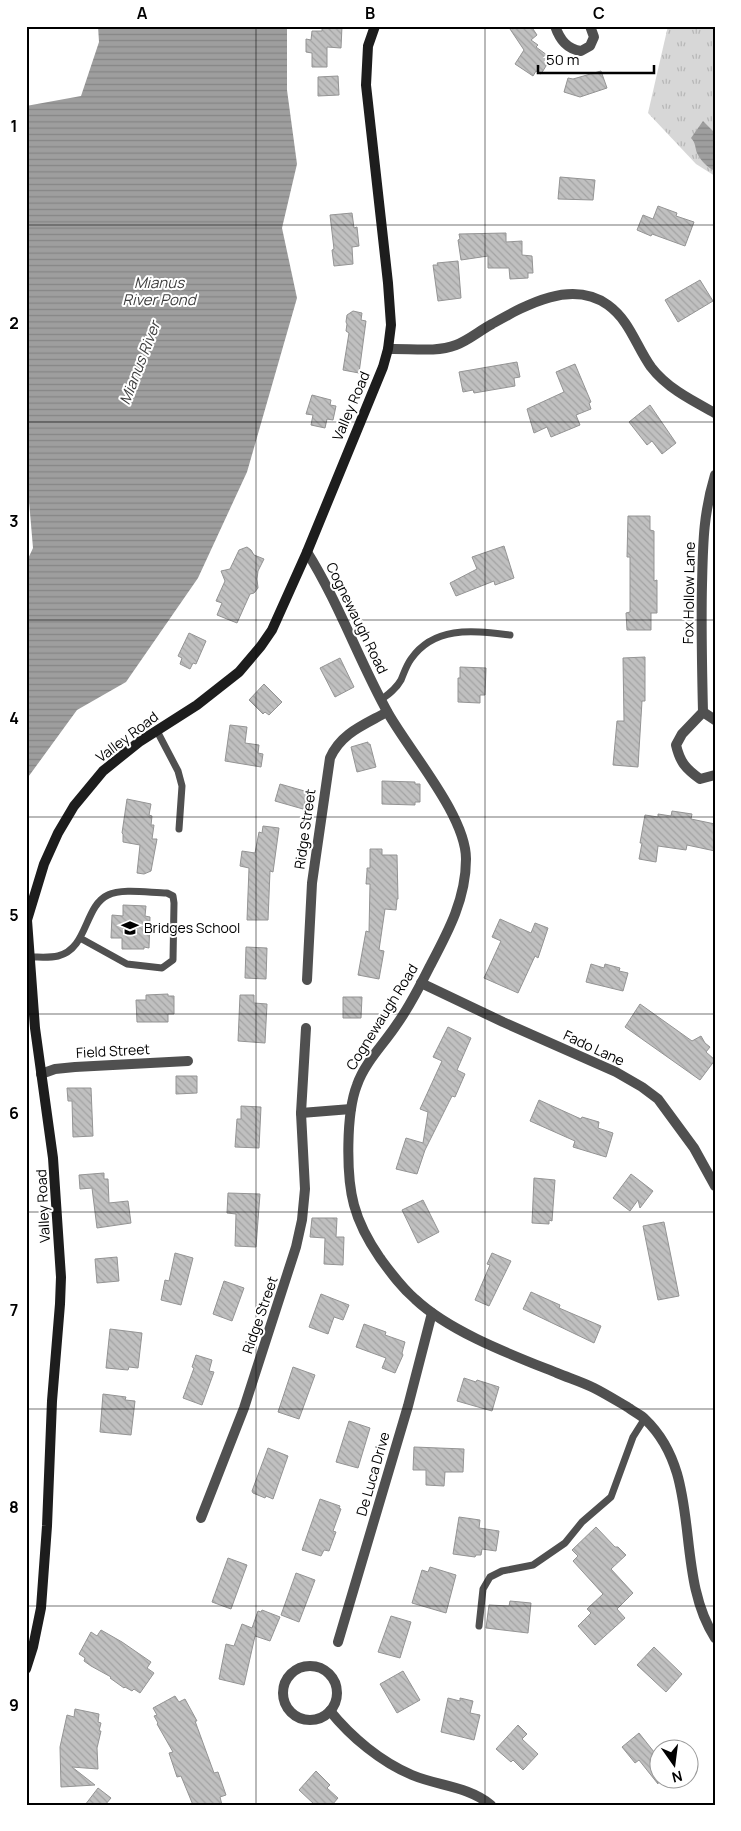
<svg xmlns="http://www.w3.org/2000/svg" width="741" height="1831" viewBox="0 0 741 1831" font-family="Manrope,sans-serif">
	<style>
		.park { fill: url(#park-tufts) }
		.water { fill: url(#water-rules) }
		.building { fill: url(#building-back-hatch); stroke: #949494 }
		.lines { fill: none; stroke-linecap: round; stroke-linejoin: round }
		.lane { stroke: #505050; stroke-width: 7 }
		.street { stroke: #505050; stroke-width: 10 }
		.secondary { stroke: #1d1d1d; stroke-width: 10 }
		.grid { fill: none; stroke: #000; stroke-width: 1; stroke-opacity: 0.55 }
		.labels { text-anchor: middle; stroke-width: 4; stroke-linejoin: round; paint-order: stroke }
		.street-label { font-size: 14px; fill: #000; stroke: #fff }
		.poi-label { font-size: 14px; fill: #000; stroke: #fff; text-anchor: start }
		.water-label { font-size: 15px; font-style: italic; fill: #3f3f3f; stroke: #fff }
		.neatline { fill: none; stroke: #000; stroke-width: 2 }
		.grid-label { font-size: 16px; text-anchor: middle; font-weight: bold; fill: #000 }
	</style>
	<defs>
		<pattern id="park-tufts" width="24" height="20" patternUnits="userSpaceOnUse" patternTransform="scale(1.25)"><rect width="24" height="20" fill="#d7d7d7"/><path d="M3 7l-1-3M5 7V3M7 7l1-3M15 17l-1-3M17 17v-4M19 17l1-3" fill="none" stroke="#b7b7b7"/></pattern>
		<pattern id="water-rules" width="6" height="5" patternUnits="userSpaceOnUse" patternTransform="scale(1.25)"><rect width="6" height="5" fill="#9e9e9e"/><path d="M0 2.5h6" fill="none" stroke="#868686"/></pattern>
		<pattern id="building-back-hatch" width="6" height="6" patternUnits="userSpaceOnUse" patternTransform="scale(1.25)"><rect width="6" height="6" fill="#c0c0c0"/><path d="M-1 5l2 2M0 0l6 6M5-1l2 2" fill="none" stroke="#a3a3a3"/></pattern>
	</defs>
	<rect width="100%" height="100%" fill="#fff"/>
	<!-- park -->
	<path class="park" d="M668,26H715V176L696,164L648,113Z"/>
	<!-- water -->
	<g class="water">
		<path d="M98,26H287V90L297,164L282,228L297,298L247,472L198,578L126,682L77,710L26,780V563L33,548L26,466V106L81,96L99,42Z"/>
		<path d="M703,121L715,133V171C707,167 701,161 697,153C695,148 696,143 691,138Z"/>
	</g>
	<!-- building -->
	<g class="building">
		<path d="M322,26H342L341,48L327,47V67H312V53L306,52V39L311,40L312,31H322Z"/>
		<path d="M508,26L513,29L517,26H531L537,35L531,40L538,45L536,47L551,58L541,74L536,71L533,76L515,64L524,50Z"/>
		<path d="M601,71L607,88L580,97L564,92L568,78L573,79Z"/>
		<path d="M338,76L339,95L318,96V77Z"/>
		<path d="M560,177L595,180L593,200L558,199Z"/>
		<path d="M658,206L677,213L676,216L694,222L685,246L652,234L651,236L637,230L643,215L653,219Z"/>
		<path d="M352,213L354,228L357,227L359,246L352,247L353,264L334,266L332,250L334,249L330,215Z"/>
		<path d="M506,233V242L522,241V255L532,256L533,273H528V278L510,279L509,268H488V256L461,260L458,240L460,239L459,234Z"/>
		<path d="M458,261L461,298L438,301L433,265H438L437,263Z"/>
		<path d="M700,280L713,301L678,322L665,300Z"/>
		<path d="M353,311L362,313L361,320L366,321L359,373L343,370L349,333L346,331L347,324L346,322L347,315Z"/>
		<path d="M517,362L520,377L514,378L515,386L474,393L473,390L463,392L459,372Z"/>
		<path d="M575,364L591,402L589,403L591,409L576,415L580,425L551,437L547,427L534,433L527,409L564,392L556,372Z"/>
		<path d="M312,395L331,400L330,405L336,406L333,420L327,419L325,428L311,425L313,415L306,414Z"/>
		<path d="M650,405L676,443L662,454L652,441L647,445L629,422Z"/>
		<path d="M628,516H650V530L654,531V581L657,580V613H651V630H627L626,613L630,612V557H627Z"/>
		<path d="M504,546L514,578L495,585L494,581L456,596L450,583L477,569L472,557Z"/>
		<path d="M247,547L251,550L254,555L264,559L258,571L257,579L258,588L254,593L250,594L237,623L217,615L222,603L216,601L225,581L221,571L230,569L239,550Z"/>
		<path d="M189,633L206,641L196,664L193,663L190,669L180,664L182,658L178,656Z"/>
		<path d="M645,657V701H642L638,767L613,765L617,721H624L623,658Z"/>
		<path d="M340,658L354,687L335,697L320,668Z"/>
		<path d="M460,667L486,668L485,695H480V703L458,702V678H460Z"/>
		<path d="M264,684L282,702L269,715L265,712L263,714L249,700Z"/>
		<path d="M230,725L247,727L245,743L259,745L258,753L263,754L261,767L225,761Z"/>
		<path d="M368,742V744H370L376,767L357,772L351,747Z"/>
		<path d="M382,781L415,782V784H420V802H415V805L382,804Z"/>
		<path d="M280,784L308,792L303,809L275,801Z"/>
		<path d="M127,799L151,804L149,815L152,816L151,825H154L152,839H157L151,871L144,874L137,873L140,845L123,842V834L122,833Z"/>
		<path d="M672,811L692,814L691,819L715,824V851L687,845L686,850L658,846L656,862L639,859L642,843H640L645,815L658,817V814L671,816Z"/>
		<path d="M263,826L279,828L273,872L270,871L268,920H247L249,868L240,866L242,851L255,853L259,832L262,833Z"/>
		<path d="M370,849H382V855H397L398,899H397L396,910L385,909L379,950L384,951L379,979L358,975L366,931L369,932L370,884H366L367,871V868H370Z"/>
		<path d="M123,905L146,906L145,916L150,917L149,948L144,947V949H122V938H111L112,915L123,916Z"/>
		<path d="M500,919L531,933L535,923L548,928L538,958L535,956L518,993L484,978L501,941L492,937Z"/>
		<path d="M246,947L267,948L266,979L245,978Z"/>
		<path d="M591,964L604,968L605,964L620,968L619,971L628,973L623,991L586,982Z"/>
		<path d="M168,994V996H174V1014H168V1022H137L136,1000H146V995Z"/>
		<path d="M240,995H254V1003L267,1004L265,1043L238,1041Z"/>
		<path d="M343,997H362L361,1018H343Z"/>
		<path d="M640,1004L692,1041L701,1036L705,1043L710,1047L706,1052L715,1060L700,1080L625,1027Z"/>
		<path d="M448,1027L471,1038L457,1070L465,1074L455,1097L452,1096L425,1150L417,1174L396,1169L406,1138L423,1143L428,1112L420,1109L442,1061L433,1057Z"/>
		<path d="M176,1076H197V1093L176,1094Z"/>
		<path d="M67,1088H91L93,1136L73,1137L72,1101H68Z"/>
		<path d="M539,1100L581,1119L582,1117L599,1122L598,1128L613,1133L606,1157L573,1147L575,1141L530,1121Z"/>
		<path d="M241,1106L261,1107L259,1148L235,1147L237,1119H241Z"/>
		<path d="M104,1173V1179H108L109,1203L128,1201L131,1223L97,1228L92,1188L80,1189L79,1175Z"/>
		<path d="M631,1174L653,1191L640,1208L638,1200L630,1211L613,1198Z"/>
		<path d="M534,1178L555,1180L552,1221L549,1220V1224L532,1223Z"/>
		<path d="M228,1193L260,1194L256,1247L235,1246L236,1214L227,1213Z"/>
		<path d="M423,1200L439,1232L418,1243L402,1210Z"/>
		<path d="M312,1218H337L336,1237H344L343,1265L324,1264L325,1238L310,1237Z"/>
		<path d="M664,1222L679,1296L658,1300L643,1226Z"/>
		<path d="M175,1253L193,1258L181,1305L161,1300L165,1280L169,1281Z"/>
		<path d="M492,1253L511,1261L489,1306L475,1300L490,1265L487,1264Z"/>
		<path d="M117,1257L119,1281L97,1283L95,1259Z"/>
		<path d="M224,1281L244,1288L232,1321L213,1314Z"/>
		<path d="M531,1292L560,1305L559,1308L601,1326L594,1343L523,1309Z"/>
		<path d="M321,1294L349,1305L343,1320L334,1317L328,1334L309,1327Z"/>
		<path d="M364,1324L386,1332L385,1335L405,1342L402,1353L403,1355L395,1373L382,1368L386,1358L356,1347Z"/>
		<path d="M110,1329L142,1333L138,1368L129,1367L128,1370L106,1368Z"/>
		<path d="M196,1355L212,1360L209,1371L214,1372L202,1405L183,1398L194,1368L192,1367Z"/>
		<path d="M293,1367L315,1375L299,1419L278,1412Z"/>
		<path d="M464,1378L476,1382L477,1380L499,1387L492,1411L457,1401Z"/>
		<path d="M103,1394L126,1397L125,1400L135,1401L131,1435L100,1432Z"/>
		<path d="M349,1421L370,1428L358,1468L336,1462Z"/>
		<path d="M414,1447L464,1449L463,1472H445L444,1486L426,1485V1470H413Z"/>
		<path d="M268,1448L288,1456L273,1499L266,1496L265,1498L253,1493L252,1491Z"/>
		<path d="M320,1499L340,1506L339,1508L341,1509L333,1531L336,1532L329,1551L324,1550L321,1556L302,1550Z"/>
		<path d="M459,1517L480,1520L479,1528L499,1531L496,1551L482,1549L481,1555H476L475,1557L453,1554Z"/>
		<path d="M596,1527L615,1547H618L626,1555L611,1569L633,1593L617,1609L625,1618L595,1645L578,1626L591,1613L587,1609L603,1594L573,1561L578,1556L572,1550Z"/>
		<path d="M228,1558L247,1565L231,1609L212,1602Z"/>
		<path d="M430,1567L456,1575L446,1613L412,1603L422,1570L428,1572Z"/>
		<path d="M296,1573L315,1580L299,1622L281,1615Z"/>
		<path d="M510,1601L531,1603L528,1633L486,1628L489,1605L509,1606Z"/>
		<path d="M262,1610L280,1617L270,1641L255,1636L244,1685L219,1679L226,1644L234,1646L242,1624L252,1628L258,1611L261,1612Z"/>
		<path d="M391,1616L411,1622L400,1658L378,1652Z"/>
		<path d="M101,1630L122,1642L151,1662L147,1668L154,1673L140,1693L134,1689L132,1691L125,1687L124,1688L110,1678L111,1677L91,1666L84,1661L85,1658L79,1654L91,1632L97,1636Z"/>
		<path d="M654,1647L682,1674L666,1692L637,1665Z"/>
		<path d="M403,1671L420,1700L397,1713L380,1684Z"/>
		<path d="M175,1696L179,1702L185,1699L197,1721H195L214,1773L218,1772L226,1795L220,1797L222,1805H193L181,1776L177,1777L169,1753L173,1752L157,1724L158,1723L154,1716L157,1715L153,1708Z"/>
		<path d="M448,1698L460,1701V1698L473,1701L470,1713L480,1715L474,1740L441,1732Z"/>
		<path d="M75,1709L99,1714L98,1722L101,1723L99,1731H101L97,1748L98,1769L72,1767L95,1785L61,1787L60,1747L67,1715L74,1717Z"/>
		<path d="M518,1725L527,1734L522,1739L538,1754L523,1770L513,1760L511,1762L496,1749Z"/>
		<path d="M639,1733L658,1757V1784L639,1760L635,1763L622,1747Z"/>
		<path d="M316,1771L330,1785L327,1788L338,1798L332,1805H315L299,1790Z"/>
		<path d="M98,1788L111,1798L105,1805H85Z"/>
	</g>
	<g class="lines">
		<!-- lane -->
		<g class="lane">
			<path d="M382,699C389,694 396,689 401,680C404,673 406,666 411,659C435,625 474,631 510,635"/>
			<path d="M157,731L178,771L182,786L179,829"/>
			<path d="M31,957C39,957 50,958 58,956C88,949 84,906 108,895C122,888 151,893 167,893L173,896L174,903L173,960L162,968L127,964L80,938"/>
			<path d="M479,1626L483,1589L490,1577L502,1571L533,1565L565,1543L582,1522L611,1497L633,1437L645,1418"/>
		</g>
		<!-- street -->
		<g class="street">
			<path d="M555,26C560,40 567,49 581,51L590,46L594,37L590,26"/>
			<path d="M388,349C409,348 435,353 456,345C469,340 479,331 492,324C526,305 571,279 608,305C630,321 636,346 651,367C667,388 691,400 715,413"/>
			<path d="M715,475C703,515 703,544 702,585C701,627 702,670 703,712L682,734L676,745C680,762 685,768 700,779L715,775"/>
			<path d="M307,552C339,603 359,661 388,713C410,752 466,816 466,859C466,899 448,932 430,966C420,986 410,1006 397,1024C384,1044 365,1062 357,1085C346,1113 346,1176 354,1205C359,1224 369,1242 380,1258C391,1273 401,1287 415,1299C450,1332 512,1355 557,1373C569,1378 582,1382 594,1388C606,1394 617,1401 629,1408C634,1412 641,1415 645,1419C705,1476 672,1571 715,1638"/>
			<path d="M703,712L715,720"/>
			<path d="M307,980L312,883L330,758C341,733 364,725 387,712"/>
			<path d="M421,983L503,1022L616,1072L642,1087L658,1099L694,1148L715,1186"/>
			<path d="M41,1074L55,1069L75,1067L188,1061"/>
			<path d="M301,1113L351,1109"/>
			<path d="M201,1518L244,1408L296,1247L302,1220L305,1189L301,1113L306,1028"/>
			<path d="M338,1642L408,1406L432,1313"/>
			<circle cx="310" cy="1693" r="27"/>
			<path d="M330,1711C351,1737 381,1762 412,1775C438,1786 468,1786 491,1805"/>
		</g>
		<!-- secondary -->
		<path class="secondary" d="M26,1669L33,1647L41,1608L47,1526L52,1401L60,1304L61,1277L53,1158L35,1028L27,920L44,864L58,833L74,806L103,771L139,742L197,705L239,672L261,646L272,630L307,552L383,367L388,349L391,325L388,283L366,85L368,46L375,26"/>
	</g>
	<!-- grid -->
	<path class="grid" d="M256,26V1805M485,26V1805M26,225H715M26,422H715M26,620H715M26,817H715M26,1014H715M26,1212H715M26,1409H715M26,1606H715"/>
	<!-- icons -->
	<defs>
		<g id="school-bare" transform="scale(1.35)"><path d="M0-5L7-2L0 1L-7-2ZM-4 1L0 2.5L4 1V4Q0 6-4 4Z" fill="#000" stroke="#fff" stroke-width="2.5" paint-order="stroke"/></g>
	</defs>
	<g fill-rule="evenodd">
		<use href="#school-bare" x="130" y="928"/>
	</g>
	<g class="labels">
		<!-- street labels -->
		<g class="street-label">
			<text transform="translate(351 406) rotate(-67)" y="5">Valley Road</text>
			<text transform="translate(689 593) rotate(-89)" y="5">Fox Hollow Lane</text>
			<text transform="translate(357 618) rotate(64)" y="5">Cognewaugh Road</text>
			<text transform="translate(127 737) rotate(-37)" y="5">Valley Road</text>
			<text transform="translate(305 829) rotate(-82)" y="5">Ridge Street</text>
			<text transform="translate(382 1017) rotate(-58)" y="5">Cognewaugh Road</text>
			<text transform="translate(594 1048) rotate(25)" y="5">Fado Lane</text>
			<text transform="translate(113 1051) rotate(-3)" y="5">Field Street</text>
			<text transform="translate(43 1206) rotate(-93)" y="5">Valley Road</text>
			<text transform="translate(260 1315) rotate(-71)" y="5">Ridge Street</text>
			<text transform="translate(373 1474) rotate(-74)" y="5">De Luca Drive</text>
		</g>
		<!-- poi labels -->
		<g class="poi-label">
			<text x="144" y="933">Bridges School</text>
		</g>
		<!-- water labels -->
		<g class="water-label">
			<text x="159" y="288">Mianus<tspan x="159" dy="17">River Pond</tspan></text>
			<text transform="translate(140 363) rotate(-69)" y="5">Mianus River</text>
		</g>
	</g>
	<!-- border -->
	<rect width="741" height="1831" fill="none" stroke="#ffffff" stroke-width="55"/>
	<!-- north arrow -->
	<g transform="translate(674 1764) rotate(166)"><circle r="24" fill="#ffffff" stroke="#999999"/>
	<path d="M0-4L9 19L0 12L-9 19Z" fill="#000000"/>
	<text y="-8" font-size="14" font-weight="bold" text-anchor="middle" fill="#000000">N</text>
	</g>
	<!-- scale -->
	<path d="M538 65v8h116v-8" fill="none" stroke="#000000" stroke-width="2.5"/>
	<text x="546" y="65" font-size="15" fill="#000000" stroke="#ffffff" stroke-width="4" paint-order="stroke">50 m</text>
	<rect x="28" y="28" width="686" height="1776" class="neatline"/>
	<g class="grid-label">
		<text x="142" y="19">A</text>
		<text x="370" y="19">B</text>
		<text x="599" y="19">C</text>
		<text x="14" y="132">1</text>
		<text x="14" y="329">2</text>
		<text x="14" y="527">3</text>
		<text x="14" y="724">4</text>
		<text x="14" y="921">5</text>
		<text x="14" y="1119">6</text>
		<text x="14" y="1316">7</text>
		<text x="14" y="1513">8</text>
		<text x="14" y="1711">9</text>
	</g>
</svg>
